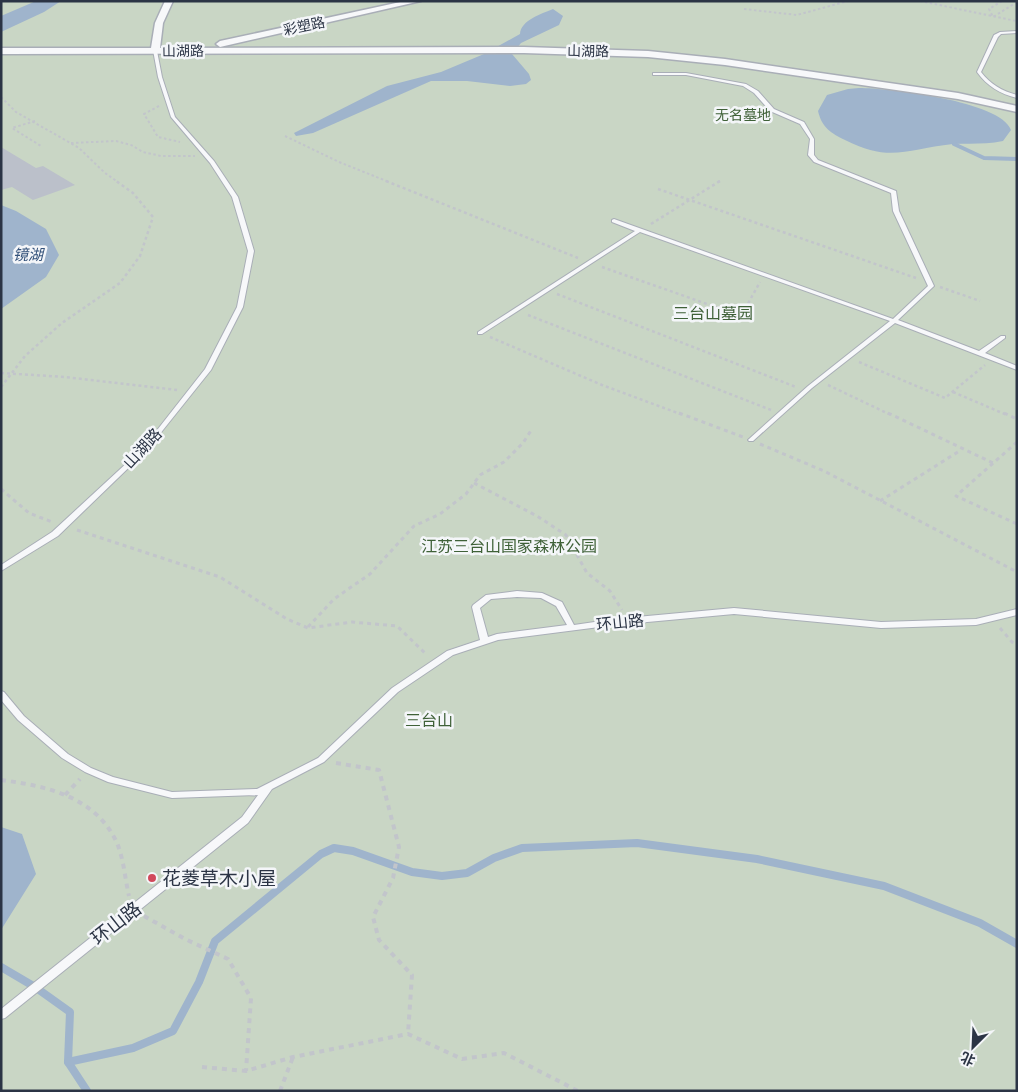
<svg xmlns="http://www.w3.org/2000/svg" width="1018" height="1092" viewBox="0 0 1018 1092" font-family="'Public Sans','Noto Sans SC',sans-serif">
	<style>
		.green { fill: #c9d6c5 }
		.water { fill: #9fb4cc }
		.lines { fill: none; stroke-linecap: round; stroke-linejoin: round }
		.stream-far1 { stroke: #9fb4cc; stroke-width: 4 }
		.stream { stroke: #9fb4cc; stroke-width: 8 }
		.building { fill: #bbc0ca }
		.service-casing { stroke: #a9aeb7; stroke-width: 2 }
		.minor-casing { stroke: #a9aeb7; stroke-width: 3 }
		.path-far3 { stroke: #c2c5cb; stroke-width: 2; stroke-dasharray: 2.5 2.5; stroke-linecap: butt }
		.path-far2 { stroke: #c2c5cb; stroke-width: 2.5; stroke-dasharray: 3 3; stroke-linecap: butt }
		.path-far1 { stroke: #c2c5cb; stroke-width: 3; stroke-dasharray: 4 4; stroke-linecap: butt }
		.path { stroke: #c2c5cb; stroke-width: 4; stroke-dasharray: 5 5; stroke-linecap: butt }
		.service { fill: #f7f8fa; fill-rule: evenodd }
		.minor { fill: #f7f8fa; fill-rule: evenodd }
		.poi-dot { fill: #d1495b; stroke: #f4f6f9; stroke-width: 2 }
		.labels { text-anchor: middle; stroke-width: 5; stroke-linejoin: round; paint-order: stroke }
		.far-street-label { font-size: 14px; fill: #2b3445; stroke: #f4f6f9 }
		.far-park-label { font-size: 14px; fill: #3f6138; stroke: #f4f6f9 }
		.far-water-label { font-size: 15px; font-style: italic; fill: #34527a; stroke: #f4f6f9 }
		.park-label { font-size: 16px; fill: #3f6138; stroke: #f4f6f9 }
		.street-label { font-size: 16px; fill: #2b3445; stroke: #f4f6f9 }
		.near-poi-label { font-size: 19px; fill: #2b3445; stroke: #f4f6f9; text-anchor: start }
		.near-street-label { font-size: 19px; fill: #2b3445; stroke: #f4f6f9 }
	</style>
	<rect width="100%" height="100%" fill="#e4e7ec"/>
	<!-- green -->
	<rect class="green" x="1" y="1" width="1016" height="1090"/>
	<!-- water -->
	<g class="water">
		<path d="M36,1H61L44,12L1,32V16Z"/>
		<path d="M553,9L563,16L559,25L521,43L512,54L529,74L531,80L526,84L510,86L467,81H431L313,133L296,136L294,133L387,86L441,72L484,54L520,34C521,20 541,14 553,9Z"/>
		<path d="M859,88C888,88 1001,101 1011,130L1003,141C986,145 970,143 953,144C907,149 890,163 845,140C831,133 822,128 818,111L827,95L848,89Z"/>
		<path d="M1,205L16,211L46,229L59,255L46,277L1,309Z"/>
		<path d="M1,827L22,834L36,874L1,930Z"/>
	</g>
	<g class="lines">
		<!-- stream-far1 -->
		<path class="stream-far1" d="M954,144L984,158L1017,159"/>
		<!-- stream -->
		<g class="stream">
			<path d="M1,967L35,987L70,1012L68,1062L87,1091"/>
			<path d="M68,1062L133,1048L173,1031L199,982L215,941L321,854L334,848L353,851L412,872L442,876L467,873L494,858L522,848L637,843L757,859L884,886L980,923L1017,944"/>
		</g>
	</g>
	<!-- building -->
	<path class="building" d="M1,147L36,168L43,166L75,185L33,200L12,187L1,190Z"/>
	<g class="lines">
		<!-- service casing -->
		<g class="service-casing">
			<g id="service">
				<path d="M1017,31V33L1001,34L998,37L981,72C990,84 1002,91 1017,95V98C1000,94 987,86 977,72L994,35L1000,32Z"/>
				<path d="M153,50L157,51L162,77L175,117L214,161L238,197L254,251L243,307L211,370L147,450L58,536L1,571V565L52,532L143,448L205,369L237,307L248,251L232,197L210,163L171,117L158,77Z"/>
				<path d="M653,73H686L746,84L758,91L774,109L804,122L814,139V155L818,160L896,191L899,211L934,286L898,320L979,351L1001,336H1005V338L985,353L1017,366V370L895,323L812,388L753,441H749L748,440L749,439L808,386L890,321L640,232L482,334H478V332L635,231L612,222V220L614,219L893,319L928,286L893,211L891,193L814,162L808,155L810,139L800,124L770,111L754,93L743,86L686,75H653Z"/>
				<path d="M517,591L542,593L562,602L574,625L615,619L734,608L881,622L976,619L1017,609V615L976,625L881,628L734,614L615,625L498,640L453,655L398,692L324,762L272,789L248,823L5,1018L1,1019V1009L242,817L258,795L172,798L108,782L85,772L62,758L18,720L1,700V691L4,692L24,716L68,754L91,768L113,777L172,792L257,789L318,758L392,688L447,651L480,640L472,607L473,605L486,595ZM517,597L541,598L556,606L567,625L497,634L488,637L480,608L491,599Z"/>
			</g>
		</g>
		<!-- minor casing -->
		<g class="minor-casing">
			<g id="minor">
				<path d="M165,1H173L163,23L160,48L524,47L648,51L725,59L958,93L1017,106V112L958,99L725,65L648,57L524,53L1,54V48H151L155,23Z"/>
				<path d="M405,1H421L220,47L216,44L220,41Z"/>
			</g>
		</g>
		<!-- path-far3 -->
		<g class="path-far3">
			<path d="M920,1L1016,21"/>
			<path d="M1002,1L989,9L993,17L1017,2"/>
			<path d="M744,9L797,15L848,1"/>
			<path d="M1,97L16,112L79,148L105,173L118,182"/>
			<path d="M159,106L144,114L158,137L180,142"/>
			<path d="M35,121L12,128L41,146"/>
			<path d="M285,136L339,162L389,182"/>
			<path d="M71,143L116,141L131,145L143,152L161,156H195"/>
			<path d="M718,182L720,181"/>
		</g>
		<!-- path-far2 -->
		<g class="path-far2">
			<path d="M386,181L578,258"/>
			<path d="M658,189L916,278"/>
			<path d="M651,224L720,181"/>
			<path d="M602,267L741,316L760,282"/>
			<path d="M940,287L980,301"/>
			<path d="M557,294L796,387"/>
			<path d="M528,315L771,410"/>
			<path d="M490,337L602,385L683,415"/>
			<path d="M859,362L945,398L985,365"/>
			<path d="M1,373L65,377L177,390"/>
			<path d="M828,385L891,415"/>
			<path d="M1,387L25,356L62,323L120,283L140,256L153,217L133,193L116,181"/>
			<path d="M953,392L1007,415"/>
		</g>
		<!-- path-far1 -->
		<g class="path-far1">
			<path d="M679,413L743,437"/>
			<path d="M888,413L993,463"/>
			<path d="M1004,413L1017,419"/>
			<path d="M1017,442L956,496L1017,524"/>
			<path d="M760,444L824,471L1017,572"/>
			<path d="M474,483L537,516L566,535L587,573L610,591L622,610"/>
			<path d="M1,489L29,513L52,522"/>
			<path d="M880,501L961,450"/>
			<path d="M77,530L220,577L287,619L308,628L352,622L397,626L427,655"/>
			<path d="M308,627L334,599L370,574L414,526L440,514L466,494L480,475L504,462L523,443L532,429"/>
			<path d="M1000,628L1012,642L1017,644"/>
		</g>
		<!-- path -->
		<g class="path">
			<path d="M336,763L379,770L399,847L393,878L373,917L379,940L412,975L408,1034"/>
			<path d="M1,780C47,786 96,797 117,843C124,860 125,879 129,896"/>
			<path d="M65,795L80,779"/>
			<path d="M144,916L185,939L228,959L251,998L246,1071"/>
			<path d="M202,1067L246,1071L293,1057L408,1034L462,1059L504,1053L578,1091"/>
			<path d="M280,1091L293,1057"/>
		</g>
		<!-- service -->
		<use href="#service" class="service"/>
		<!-- minor -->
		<use href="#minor" class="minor"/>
	</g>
	<!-- markers -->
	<circle class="poi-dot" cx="152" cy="878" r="5"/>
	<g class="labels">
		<!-- far-street labels -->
		<g class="far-street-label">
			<text transform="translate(304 26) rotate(-12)" y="5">彩塑路</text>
			<text transform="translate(183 51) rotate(-1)" y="5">山湖路</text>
			<text transform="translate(588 51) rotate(1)" y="5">山湖路</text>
		</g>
		<!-- far-park labels -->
		<g class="far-park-label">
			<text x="743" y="120">无名墓地</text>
		</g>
		<!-- far-water labels -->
		<g class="far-water-label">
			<text x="28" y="260">镜湖</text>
		</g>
		<!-- park labels -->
		<g class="park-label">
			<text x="713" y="319">三台山墓园</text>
			<text x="509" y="552">江苏三台山国家森林公园</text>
			<text x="429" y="726">三台山</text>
		</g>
		<!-- street labels -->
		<g class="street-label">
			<text transform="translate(142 448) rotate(-47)" y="6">山湖路</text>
			<text transform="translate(620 622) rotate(-6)" y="6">环山路</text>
		</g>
		<!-- near-poi labels -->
		<g class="near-poi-label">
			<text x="162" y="885">花菱草木小屋</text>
		</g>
		<!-- near-street labels -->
		<g class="near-street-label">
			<text transform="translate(116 923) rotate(-38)" y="7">环山路</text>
		</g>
	</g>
	<!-- border -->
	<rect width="1018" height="1092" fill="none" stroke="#2b3445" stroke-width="5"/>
	<!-- north arrow -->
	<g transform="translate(973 1047) rotate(204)" stroke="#f4f6f9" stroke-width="4" paint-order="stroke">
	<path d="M0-4L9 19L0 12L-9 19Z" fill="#2b3445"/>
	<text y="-8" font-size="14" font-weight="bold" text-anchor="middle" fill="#2b3445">北</text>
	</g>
</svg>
